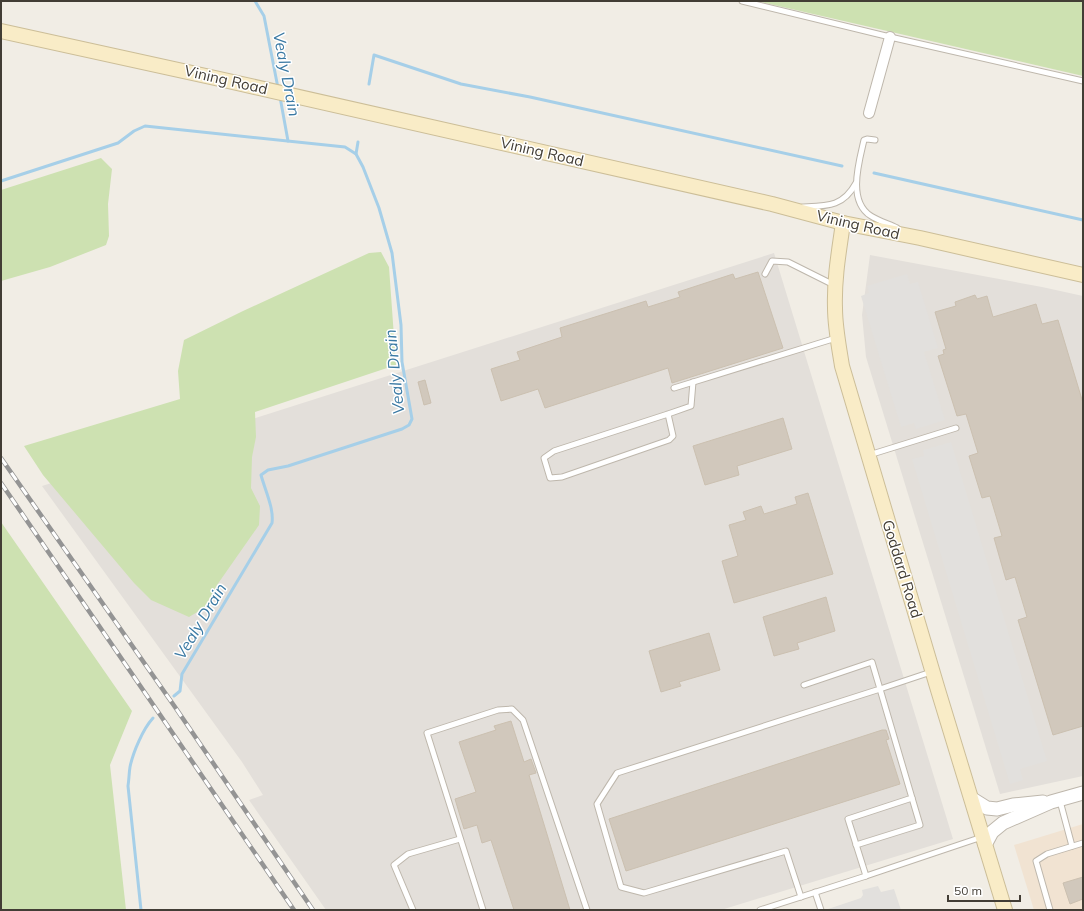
<svg xmlns="http://www.w3.org/2000/svg" width="1084" height="911" viewBox="0 0 1084 911" font-family="Mulish,sans-serif">
	<style>
		.commercial { fill: #f1e3d2 }
		.industrial { fill: #e3dfda }
		.green { fill: #cde1b1 }
		.parking { fill: #e2e0dd }
		.lines { fill: none; stroke-linecap: round; stroke-linejoin: round }
		.stream { stroke: #a6cfe8; stroke-width: 3 }
		.building { fill: #d1c8bc; stroke: #cbc0b0 }
		.service-casing { stroke: #beb7ac; stroke-width: 7 }
		.minor-casing { stroke: #beb7ac; stroke-width: 12 }
		.tertiary-casing { stroke: #beb7ac; stroke-width: 15 }
		.secondary-casing { stroke: #ccbe98; stroke-width: 16 }
		.service { stroke: #fff; stroke-width: 5 }
		.minor { stroke: #fff; stroke-width: 10 }
		.tertiary { stroke: #fff; stroke-width: 13 }
		.secondary { stroke: #f9ecc7; stroke-width: 14 }
		.rail-casing { stroke: #949494; stroke-width: 4.5 }
		.rail { stroke: #fff; stroke-width: 3; stroke-dasharray: 9; stroke-linecap: butt }
		.labels { text-anchor: middle; stroke-width: 3; stroke-linejoin: round; paint-order: stroke }
		.street-label { font-size: 15px; fill: #423d35; stroke: #fff }
		.water-label { font-size: 16px; font-style: italic; fill: #3a79a3; stroke: #fff }
	</style>
	<rect width="100%" height="100%" fill="#f1ede5"/>
	<!-- commercial -->
	<path class="commercial" d="M1083,824V910H1034L1014,845Z"/>
	<!-- industrial -->
	<g class="industrial">
		<path d="M774,253L953,839L721,910H326L249,800L263,795L242,762L42,486Z"/>
		<path d="M870,255L1042,287L1083,296V776L1000,794L866,357L862,315Z"/>
	</g>
	<!-- green -->
	<g class="green">
		<path d="M757,1H1083V76Z"/>
		<path d="M101,158L112,169L108,204L109,236L106,245L50,267L1,281V190Z"/>
		<path d="M381,252L389,267L396,365L255,412L256,437L252,457L251,488L260,506L259,525L217,585L204,608L189,617L151,600L134,583L43,475L24,446L180,399L178,371L184,340L243,311L369,253Z"/>
		<path d="M1,522L132,711L110,765L126,910H1Z"/>
	</g>
	<!-- parking -->
	<g class="parking">
		<path d="M907,274L910,284L918,282L938,348L924,352L945,420L916,429L914,423L901,427L861,296L869,293L867,286Z"/>
		<path d="M951,442L1047,761L1020,769L1023,780L1010,784L912,459L924,456L923,450Z"/>
		<path d="M878,886L881,892L894,889L901,910H825L861,898L863,895L862,890Z"/>
	</g>
	<g class="lines">
		<!-- stream -->
		<g class="stream">
			<path d="M255,1L264,16L278,88"/>
			<path d="M369,84L374,55L461,84L530,97L842,166"/>
			<path d="M280,97L288,141"/>
			<path d="M356,154L358,142"/>
			<path d="M874,173L1083,220"/>
			<path d="M1,181L118,143L134,131L145,126L345,147L356,154L363,167L379,208L392,253L401,325L402,362L412,419L409,425L402,429L288,466L268,470L261,475C265,490 274,508 272,523L182,674L180,691L174,696"/>
			<path d="M141,910L128,786C129,780 129,773 130,767C133,752 143,729 153,718"/>
		</g>
	</g>
	<!-- building -->
	<g class="building">
		<path d="M758,272L783,348L672,383L668,368L545,408L538,389L501,401L491,369L520,360L517,352L562,337L560,328L646,301L648,307L680,297L678,292L733,274L735,279Z"/>
		<path d="M975,295L977,299L987,296L993,317L1036,304L1042,324L1058,320L1083,403V726L1053,735L1018,620L1027,617L1015,577L1006,580L994,538L1002,536L990,496L982,498L969,456L978,453L966,414L957,416L938,356L944,354L943,350L946,349L935,312L956,306L955,302Z"/>
		<path d="M425,380L431,403L424,405L418,382Z"/>
		<path d="M783,418L792,449L737,466L739,475L705,485L693,446Z"/>
		<path d="M808,493L833,574L734,603L722,561L738,556L729,525L746,520L743,512L761,506L764,514L797,504L795,497Z"/>
		<path d="M826,597L835,631L797,643L799,649L774,656L763,617Z"/>
		<path d="M709,633L720,670L679,682L681,686L661,692L649,651Z"/>
		<path d="M511,721L524,762L531,759L536,773L529,775L570,910H514L491,840L482,843L477,825L464,829L455,799L476,792L459,742L496,730L494,726Z"/>
		<path d="M882,730H886L889,739L886,740L900,784L626,871L609,819Z"/>
		<path d="M1083,877V899L1070,904L1063,883Z"/>
	</g>
	<g class="lines">
		<!-- service casing -->
		<g class="service-casing">
			<g id="service">
				<path d="M742,1L890,37L1083,81"/>
				<path d="M875,140L867,139L864,140C859,162 847,201 871,216C879,221 889,224 897,228"/>
				<path d="M803,207C827,206 843,207 856,183"/>
				<path d="M765,274L772,261L788,262L834,285"/>
				<path d="M674,388L836,338"/>
				<path d="M668,414L673,436L669,440L562,477L550,478L544,458L554,451L668,414L691,406L693,382"/>
				<path d="M869,455L956,428"/>
				<path d="M931,672L880,689L912,798L848,819L866,876L982,837"/>
				<path d="M1060,801L1072,846"/>
				<path d="M856,845L920,825L912,798"/>
				<path d="M815,892L821,910"/>
				<path d="M801,897L786,851L644,893L621,887L597,804L617,773L880,689L872,662L804,685"/>
				<path d="M413,910L394,865L408,854L460,839"/>
				<path d="M483,910L427,733L498,710L512,709L523,720L587,910"/>
				<path d="M760,910L866,876"/>
				<path d="M1050,910L1036,861L1047,854L1083,843"/>
			</g>
		</g>
		<!-- minor casing -->
		<g class="minor-casing">
			<path id="minor" d="M869,113L890,37"/>
		</g>
		<!-- tertiary casing -->
		<g class="tertiary-casing">
			<g id="tertiary">
				<path d="M971,798L987,808L997,809L1013,805L1043,802"/>
				<path d="M985,845L992,832L1003,823L1051,802L1083,793"/>
			</g>
		</g>
		<!-- secondary casing -->
		<g class="secondary-casing">
			<g id="secondary">
				<path d="M1,31L215,78L772,204L843,223L920,238L1083,275"/>
				<path d="M843,223C839,251 834,279 835,308C835,327 839,347 842,366L938,690L1005,910"/>
			</g>
		</g>
		<!-- service -->
		<use href="#service" class="service"/>
		<!-- minor -->
		<use href="#minor" class="minor"/>
		<!-- tertiary -->
		<use href="#tertiary" class="tertiary"/>
		<!-- secondary -->
		<use href="#secondary" class="secondary"/>
		<!-- rail casing -->
		<g class="rail-casing">
			<g id="rail">
				<path d="M1,458L175,707L313,910"/>
				<path d="M1,483L294,910"/>
			</g>
		</g>
		<!-- rail -->
		<use href="#rail" class="rail"/>
	</g>
	<g class="labels">
		<!-- street labels -->
		<g class="street-label">
			<text transform="translate(226 80) rotate(13)" y="5">Vining Road</text>
			<text transform="translate(542 152) rotate(13)" y="5">Vining Road</text>
			<text transform="translate(858 225) rotate(13)" y="5">Vining Road</text>
			<text transform="translate(902 569) rotate(73)" y="5">Goddard Road</text>
		</g>
		<!-- water labels -->
		<g class="water-label">
			<text transform="translate(287 74) rotate(79)" y="6">Vealy Drain</text>
			<text transform="translate(394 372) rotate(-96)" y="6">Vealy Drain</text>
			<text transform="translate(200 621) rotate(-59)" y="6">Vealy Drain</text>
		</g>
	</g>
	<!-- border -->
	<rect width="1084" height="911" fill="none" stroke="#423d35" stroke-width="4"/>
	<!-- scale -->
	<path d="M948 895v6h72v-6" fill="none" stroke="#423d35" stroke-width="2"/>
	<text x="954" y="895" font-size="12" fill="#423d35" stroke="#ffffff" stroke-width="3" paint-order="stroke">50 m</text>
</svg>
